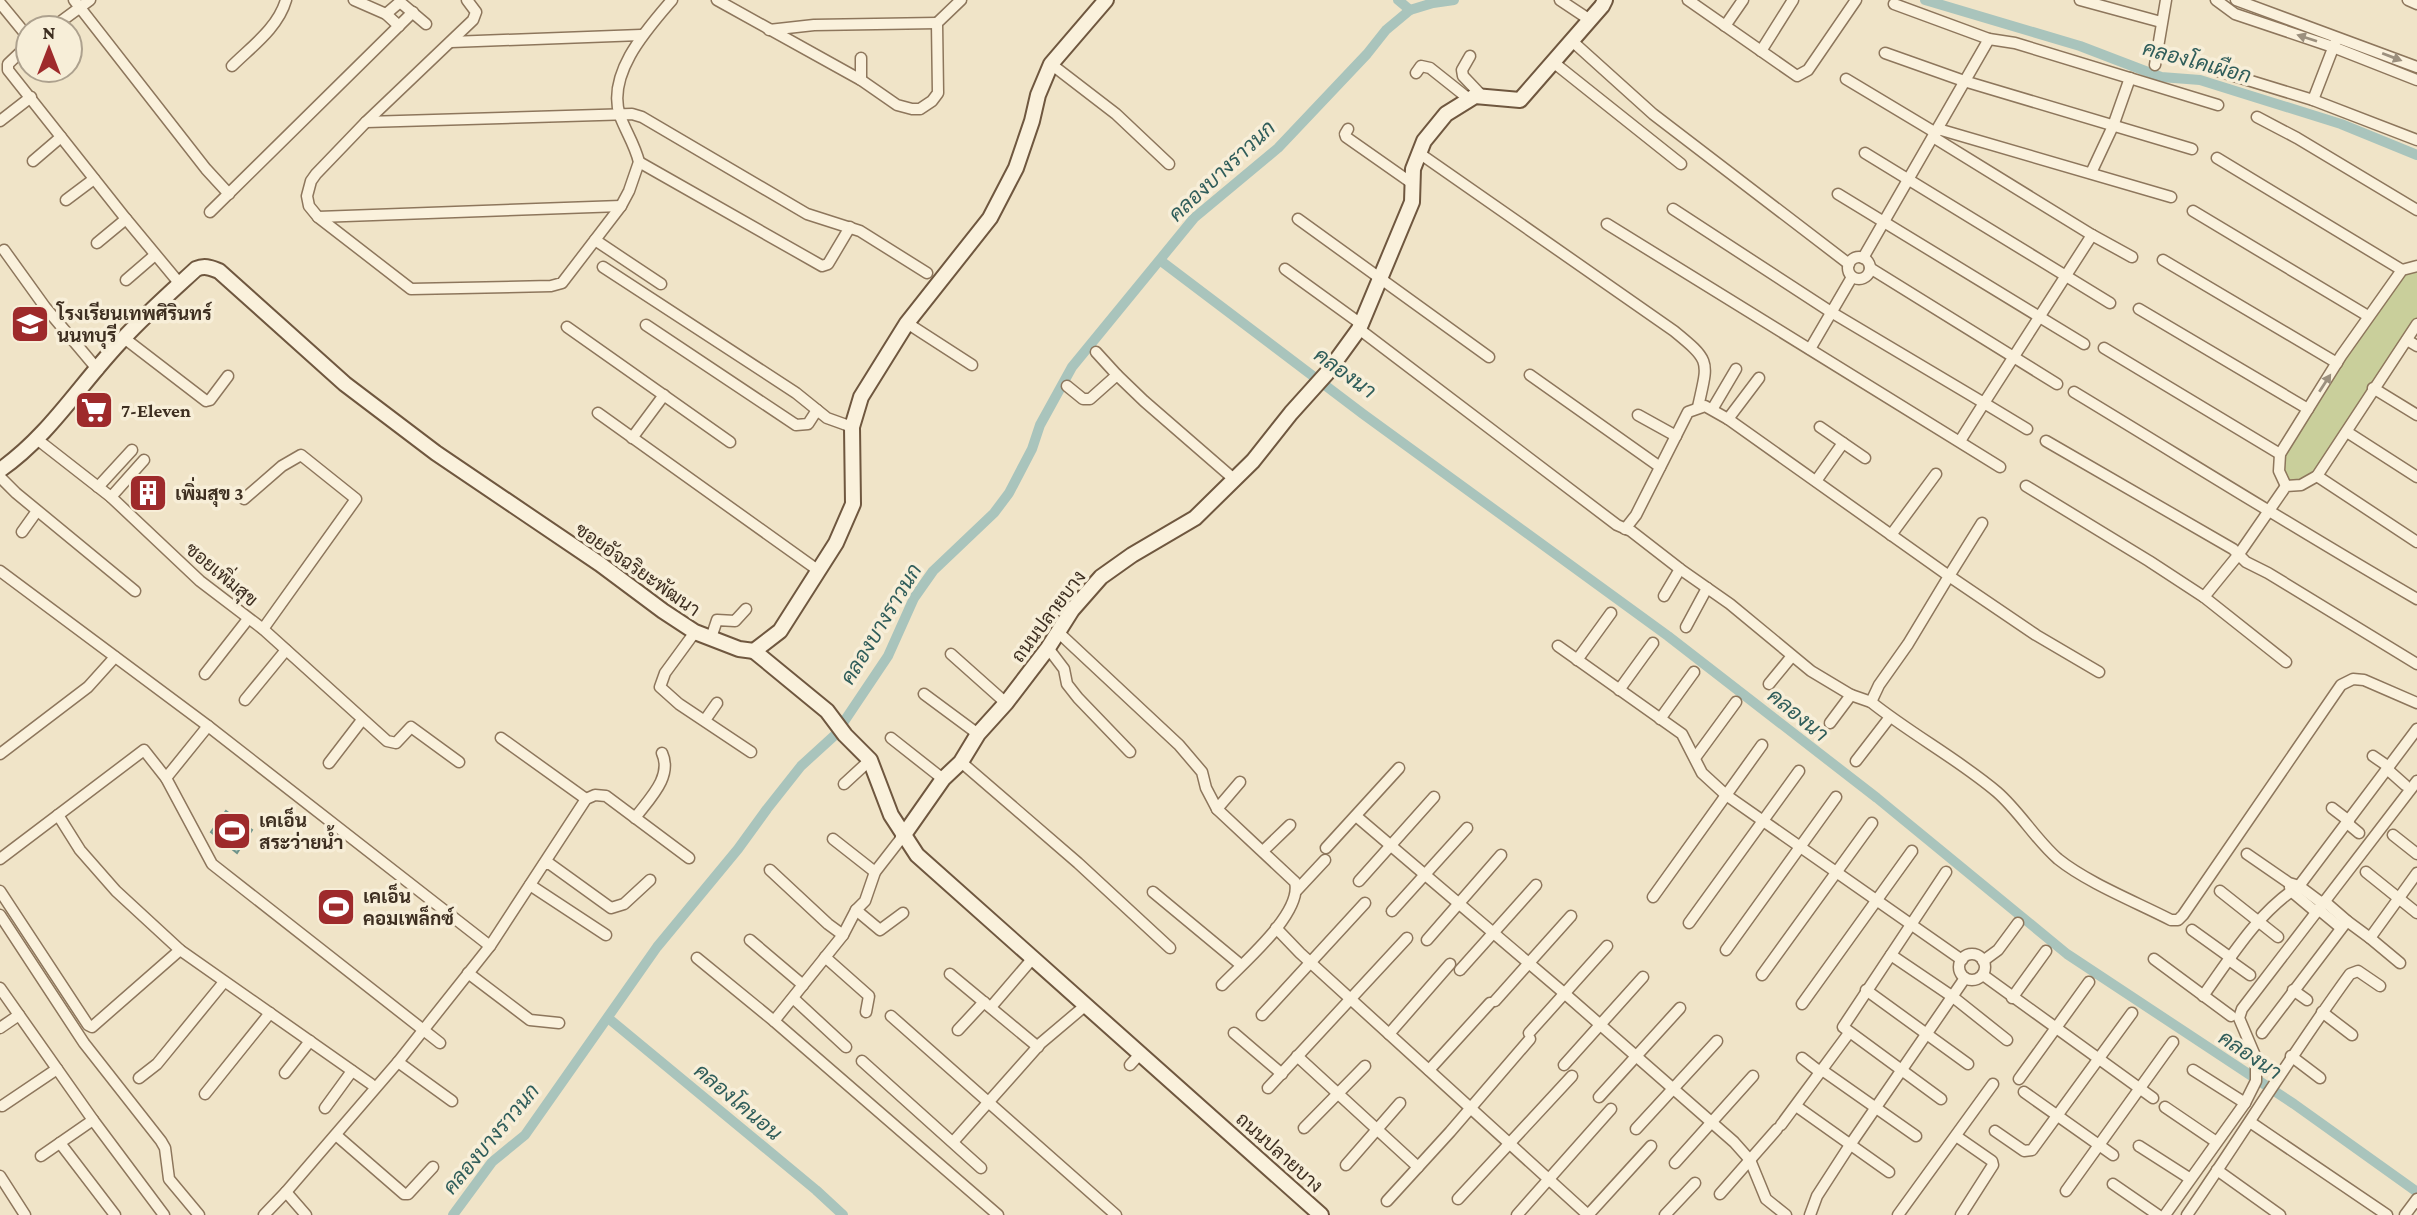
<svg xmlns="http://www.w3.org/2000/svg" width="2417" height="1215" viewBox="0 0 2417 1215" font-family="'Crimson Pro',Sarabun,serif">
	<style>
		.green { fill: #c9cf9b }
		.water { fill: #a9c4bc; stroke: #6f938a; stroke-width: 2 }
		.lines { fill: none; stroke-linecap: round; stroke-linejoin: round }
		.canal { stroke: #a9c4bc; stroke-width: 10 }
		.street-casing { stroke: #8d765c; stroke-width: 13 }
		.secondary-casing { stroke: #6f573f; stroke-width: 18 }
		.street { stroke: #faf1dc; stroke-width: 10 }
		.secondary { stroke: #faf1dc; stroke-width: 14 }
		.oneway { fill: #9c907e }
		.labels { text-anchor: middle; stroke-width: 7; stroke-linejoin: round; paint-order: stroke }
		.poi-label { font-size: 19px; font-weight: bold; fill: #3d2e20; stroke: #f7eed8; text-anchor: start }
		.street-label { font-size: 19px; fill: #3d2e20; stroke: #f7eed8 }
		.water-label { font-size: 21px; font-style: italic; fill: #2f5d5a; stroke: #f7eed8 }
	</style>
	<rect width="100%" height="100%" fill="#f0e4c8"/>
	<!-- green -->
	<path class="green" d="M2417,266V324L2315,475L2301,485L2285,482L2280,454L2402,270Z"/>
	<!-- water -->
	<path class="water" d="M226,811L252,830L237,853L211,832Z"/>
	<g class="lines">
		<!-- canal -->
		<g class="canal">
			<path d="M1398,0L1410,10"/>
			<path d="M1925,0L2080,46L2161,77L2200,80L2341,124L2417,155"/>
			<path d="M1161,261L1363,414L1668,636L1877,798L2067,954L2294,1104L2417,1192"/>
			<path d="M608,1018L816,1190L843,1215"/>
			<path d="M453,1215L492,1162L525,1135L657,947L738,849L767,809L801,766L835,735L888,656L914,598L933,571L994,513L1009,493L1032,449L1040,425L1072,367L1194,218L1278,148L1367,54L1386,30L1410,10L1433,3L1454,0"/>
		</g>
		<!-- street casing -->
		<g class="street-casing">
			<g id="street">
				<path d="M74,0L206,169L229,194"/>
				<path d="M354,0L386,14L399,26"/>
				<path d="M467,0L476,12L473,20L366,122L316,174L311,181L307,196L309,206L318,217L411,289L551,286L562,283L621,206L629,191L639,162C635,145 626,132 620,116C606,74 647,29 672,0"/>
				<path d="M717,0L861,80L897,105L912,109H920L932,101L938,93L937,23L961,0"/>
				<path d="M1560,0L1590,20"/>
				<path d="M1688,0L1797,76L1808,70L1856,0"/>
				<path d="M2080,0L2161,22"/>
				<path d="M2216,0L2235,14L2333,47L2417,80"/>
				<path d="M2236,0L2417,67"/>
				<path d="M2408,0L2417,4"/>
				<path d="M0,3L28,37"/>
				<path d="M1894,4L1989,39L2015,43L2218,105"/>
				<path d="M386,14L400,2L426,24"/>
				<path d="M1725,26L1743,0"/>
				<path d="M52,28L90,0"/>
				<path d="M769,30L814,25L937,23"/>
				<path d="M1572,41L1653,114L1849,264"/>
				<path d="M451,42L641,35"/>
				<path d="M28,45L8,64V70L126,219L180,284"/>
				<path d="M1761,51L1793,0"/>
				<path d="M1885,53L1964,81L2192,149"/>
				<path d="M1470,56L1462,70L1463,76L1482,96"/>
				<path d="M861,58V80"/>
				<path d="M1553,62L1681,164"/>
				<path d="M2192,63L2313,100L2417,140"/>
				<path d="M1051,64L1116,114L1169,164"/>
				<path d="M2155,65L2166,0"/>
				<path d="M232,66C251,47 278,28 286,0"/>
				<path d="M1416,73L1421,66L1430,68L1469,99"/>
				<path d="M1846,79L1936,133"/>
				<path d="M2313,100L2335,43"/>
				<path d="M2257,117L2297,138L2417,210"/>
				<path d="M0,121L31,97"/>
				<path d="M366,122L632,114L642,117L807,214L860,231L927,273"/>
				<path d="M1348,129L1345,134L1346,137L1413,184"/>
				<path d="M1938,129L2171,197"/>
				<path d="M1419,153L1674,331C1712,362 1708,361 1698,407"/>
				<path d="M1865,153L2110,303"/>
				<path d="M2217,158L2402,270"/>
				<path d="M33,161L61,137"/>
				<path d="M639,162L822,266L828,264L850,227"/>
				<path d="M2091,173L2113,126L2130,78"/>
				<path d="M1838,194L2084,344"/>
				<path d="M66,200L94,179"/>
				<path d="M1673,209L1831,312L1984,403L2092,235L1933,137"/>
				<path d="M2193,211L2368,316"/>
				<path d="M210,212L413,12"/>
				<path d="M318,217L621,206"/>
				<path d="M1298,219L1489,357"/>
				<path d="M1607,224L2000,467"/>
				<path d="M2092,235L2132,257"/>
				<path d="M595,240L661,284"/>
				<path d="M97,243L126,219"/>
				<path d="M4,250L45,307L98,370"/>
				<circle cx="1859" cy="268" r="11"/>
				<path d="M1863,258L1989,39"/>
				<path d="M2163,260L2337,363"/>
				<path d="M603,267L796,393L827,418L852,427"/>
				<path d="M1870,268L2057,384"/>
				<path d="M1285,269L1361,324"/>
				<path d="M126,280L155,255"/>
				<path d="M2139,309L2308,409"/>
				<path d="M907,323L972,365"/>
				<path d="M646,325L796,425L808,424L817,410"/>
				<path d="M567,327L730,442"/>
				<path d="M1359,329L1617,525L1631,531L1680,569L1730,604L1811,671L1851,695L1871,702C1911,734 1958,759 1997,792C2020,812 2035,839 2058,859C2088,883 2136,902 2171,920H2178L2183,915L2341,685L2353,679L2364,680L2417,703"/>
				<path d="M124,338L206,401L210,400L228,376"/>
				<path d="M2407,340L2417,346"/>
				<path d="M2104,348L2280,454"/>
				<path d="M1810,349L1852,277"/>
				<path d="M1096,352L1117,375"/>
				<path d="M1530,375L1660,467"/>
				<path d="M1067,386L1083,399H1090L1117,375L1144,401L1235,480"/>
				<path d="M2373,388L2417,415"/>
				<path d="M2074,392C2188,461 2301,532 2417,599"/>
				<path d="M1713,408L1736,369"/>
				<path d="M598,413L819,571"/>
				<path d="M1638,415L1676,436"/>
				<path d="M1728,419L1759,378"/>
				<path d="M1820,427L1865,458"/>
				<path d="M2347,432L2417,477"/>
				<path d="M632,438L664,395"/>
				<path d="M38,440L111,497L200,581L263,629L387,741L396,743L411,727L459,762"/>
				<path d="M1960,441L1984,403L2027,429"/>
				<path d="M2046,441L2233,549L2246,562L2268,573L2417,664"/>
				<path d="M2317,476L2417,542"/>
				<path d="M0,477L16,493L135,591"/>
				<path d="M1816,481L1843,443"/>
				<path d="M2026,486L2149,561L2204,597L2286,662"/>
				<path d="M2286,486L2279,471L2280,454L2341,356L2402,270L2417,266"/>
				<path d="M98,487L132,450"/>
				<path d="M111,497L144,460"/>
				<path d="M244,499L282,466L301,455L356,499L263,629"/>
				<path d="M1982,523L1949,576L2036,635L2099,672"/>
				<path d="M1625,529L1636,515L1688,412L1705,406L1728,419L1949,576L1908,644L1879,685L1871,702"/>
				<path d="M22,532L37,511"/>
				<path d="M1891,535L1936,474"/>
				<path d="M0,571L208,726L490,946"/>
				<path d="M1664,596L1680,569"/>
				<path d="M2204,597L2239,554L2286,486L2301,485L2317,476L2417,324"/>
				<path d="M1686,627L1707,588"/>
				<path d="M695,632L665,673L660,687L679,704L751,752"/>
				<path d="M1058,632L1179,745L1202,772L1206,788L1217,809L1295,882C1303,913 1243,963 1222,985"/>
				<path d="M711,638L717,620L735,621L746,609"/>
				<path d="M1558,646L1682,734L1702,773L1726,795L1962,960"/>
				<path d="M1048,648L1064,669L1067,684L1078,698L1130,752"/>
				<path d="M951,654L1006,703"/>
				<path d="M1577,660L1611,613"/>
				<path d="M205,674L248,619"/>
				<path d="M1769,684L1792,656"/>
				<path d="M1619,690L1653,643"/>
				<path d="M924,694L978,734"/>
				<path d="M245,700L286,650"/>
				<path d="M1660,719L1694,672"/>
				<path d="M705,720L717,703"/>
				<path d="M1830,723L1851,695"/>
				<path d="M501,738L586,799"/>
				<path d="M891,738L943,779"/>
				<path d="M0,754L88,687L115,657"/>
				<path d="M2373,756L2389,767"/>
				<path d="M1695,758L1736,702"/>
				<path d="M1856,761L1890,717"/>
				<path d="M961,762L1078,863L1170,948"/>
				<path d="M329,763L362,720"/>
				<path d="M2387,769L2405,785"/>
				<path d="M166,778L208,726"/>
				<path d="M844,784L870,760"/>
				<path d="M2332,808L2349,821"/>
				<path d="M1217,809L1240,782"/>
				<path d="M58,815L80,850L116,891L180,950L371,1084"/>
				<path d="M1356,816L1564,993L1734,1142L1750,1160L1766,1199L1786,1215"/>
				<path d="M635,818C649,799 673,777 662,753"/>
				<path d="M2347,823L2359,833"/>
				<path d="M2393,835L2417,854"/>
				<path d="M833,839L875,872"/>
				<path d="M1326,848L1399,768"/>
				<path d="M1263,851L1290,825"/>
				<path d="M2247,854L2289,883L2299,886L2323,904"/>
				<path d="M0,859L144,750L166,778L212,864L440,1043"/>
				<path d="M544,864H550L611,908L624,904L650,880"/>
				<path d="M770,870L828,924L843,935"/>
				<path d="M2366,872L2417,913"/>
				<path d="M1359,881L1434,797"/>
				<path d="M530,885L606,935"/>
				<path d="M2290,887L2291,891L2316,912"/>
				<path d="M1297,890L1325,860"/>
				<path d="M0,891L88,1025L92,1027L180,950"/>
				<path d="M2220,891L2278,937"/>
				<path d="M1153,892L1241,965"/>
				<path d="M1653,897L1762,745"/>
				<path d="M2324,901L2347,921"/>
				<path d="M2318,909L2341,928"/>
				<path d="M856,910L880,930L903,913"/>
				<path d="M1392,911L1467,828"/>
				<path d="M0,915L84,1043L161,1141L165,1148L169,1179L199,1215"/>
				<path d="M1689,923L1799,771"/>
				<path d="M1276,928L1300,953L1588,1215"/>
				<path d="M2192,930L2231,958"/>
				<path d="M2370,938L2400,963"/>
				<path d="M750,940L803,985"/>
				<path d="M1427,940L1501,855"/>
				<path d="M1726,950L1836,797"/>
				<circle cx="1972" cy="967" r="13"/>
				<path d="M1891,955L1953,997L2007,1040"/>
				<path d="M825,957L869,996L866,1012"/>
				<path d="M697,958L774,1021L998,1215"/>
				<path d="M2154,959L2231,1016"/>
				<path d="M2229,960L2250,975"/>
				<path d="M1983,961L1998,950L2018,923"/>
				<path d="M1460,970L1536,885"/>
				<path d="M468,973L530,1020L559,1023"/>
				<path d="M950,974L1038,1047"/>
				<path d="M1762,975L1872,823"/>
				<path d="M1983,975L2153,1098"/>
				<path d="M0,988L93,1120L164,1215"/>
				<path d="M1866,990L1968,1064"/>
				<path d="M2293,990L2307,1000"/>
				<path d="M2203,996C2231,957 2258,912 2299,886L2417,729"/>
				<path d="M793,998L846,1047"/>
				<path d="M2012,998L2046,951"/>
				<path d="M1495,1001L1571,916"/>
				<path d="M1802,1004L1912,851"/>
				<path d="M991,1007L1033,958"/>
				<path d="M2322,1012L2352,1035"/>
				<path d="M1262,1015L1365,903"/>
				<path d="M891,1016L1116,1215"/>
				<path d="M774,1021L843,935L856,910L865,901L875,872L903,836"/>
				<path d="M0,1028L19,1015"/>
				<path d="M958,1030L984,1002"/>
				<path d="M1234,1033L1282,1074"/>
				<path d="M1529,1033L1607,946"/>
				<path d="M2262,1033L2347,921L2370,938L2417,873"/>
				<path d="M1389,1034L1450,964"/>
				<path d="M1297,1056L1418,1167"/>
				<path d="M2291,1056L2320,1078"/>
				<path d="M1802,1058L1820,1072"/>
				<path d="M862,1061L981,1168"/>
				<path d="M398,1062L452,1101"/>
				<path d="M1130,1065L1140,1054"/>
				<path d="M1564,1065L1643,977"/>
				<path d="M1429,1070L1490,1003"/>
				<path d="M1822,1070L1916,1136"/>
				<path d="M2193,1070L2245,1103"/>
				<path d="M285,1073L310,1041"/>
				<path d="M139,1078L157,1064L224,982"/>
				<path d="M2019,1079L2089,982"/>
				<path d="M1268,1088L1407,938"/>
				<path d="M2024,1092L2113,1155"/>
				<path d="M205,1094L270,1013"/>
				<path d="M1599,1097L1680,1008"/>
				<path d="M1941,1099L1843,1027L1946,872"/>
				<path d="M2,1106L57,1069"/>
				<path d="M1796,1106L1889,1172"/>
				<path d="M2165,1107L2215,1141"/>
				<path d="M325,1108L352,1071"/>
				<path d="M2250,1122L2387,1215"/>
				<path d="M1781,1125L1849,1033"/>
				<path d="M1304,1128L1365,1066"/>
				<path d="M1636,1129L1717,1041"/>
				<path d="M1995,1131L2024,1151L2032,1150L2132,1013"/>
				<path d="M336,1135L404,1194H408L433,1167"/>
				<path d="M1956,1136L1992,1161L1993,1165L1961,1215"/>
				<path d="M953,1142L1041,1043L1086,1005"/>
				<path d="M60,1143L115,1215"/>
				<path d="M2139,1146L2189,1178"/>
				<path d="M41,1156L93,1120"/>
				<path d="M1675,1163L1753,1076"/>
				<path d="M1346,1165L1400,1103"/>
				<path d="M2217,1170L2280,1215"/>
				<path d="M0,1176L25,1215"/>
				<path d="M2113,1184L2158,1215"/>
				<path d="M2066,1191L2173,1042"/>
				<path d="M286,1192L306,1215"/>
				<path d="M1720,1194L1777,1129"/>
				<path d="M1458,1199L1572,1076"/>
				<path d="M1387,1201L1450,1132L1530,1039"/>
				<path d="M264,1215L286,1192L398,1062L490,946L586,799L595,795L606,796L689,858"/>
				<path d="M1517,1215L1611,1109"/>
				<path d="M1588,1215L1651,1146"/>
				<path d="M1665,1215L1695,1183"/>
				<path d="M1810,1215L1817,1196L1850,1145L1965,978"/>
				<path d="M1898,1215L1993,1084"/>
				<path d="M2165,1215L2245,1103L2256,1081V1058L2239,1018L2242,1009L2417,781"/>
				<path d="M2187,1215C2242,1135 2293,1052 2350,974L2358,971L2380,986"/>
				<path d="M2405,1215L2417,1199"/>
			</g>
		</g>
		<!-- secondary casing -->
		<g class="secondary-casing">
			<g id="secondary">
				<path d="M0,470C50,435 80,384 122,340C145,315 171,292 196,269C205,265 211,268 219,271L345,384L436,453L600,564L663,611L695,632L739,649L754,651L780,631L836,543L853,504L852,427L861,397L907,323L990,218L1016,168L1032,121L1038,95L1051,64L1106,0"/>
				<path d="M754,651L827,711L845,735L870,760L891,815L917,855L1321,1215"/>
				<path d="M903,836L943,779L961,762L978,734L1006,703L1048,648L1072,610L1101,577L1132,555L1195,518L1253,461L1291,413L1327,373L1359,329L1412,202L1413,169L1424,141L1446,114L1475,96L1520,100L1602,6L1605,0"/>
			</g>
		</g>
		<!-- street -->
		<use href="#street" class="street"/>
		<!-- secondary -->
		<use href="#secondary" class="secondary"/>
	</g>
	<!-- one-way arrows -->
	<defs><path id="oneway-solid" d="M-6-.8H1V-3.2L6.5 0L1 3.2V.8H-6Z" transform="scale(1.75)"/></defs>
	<g class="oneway">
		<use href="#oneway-solid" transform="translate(2307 38) rotate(-162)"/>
		<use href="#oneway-solid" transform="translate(2392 57) rotate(21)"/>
		<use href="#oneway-solid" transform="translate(2325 383) rotate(-57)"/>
	</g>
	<!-- icons -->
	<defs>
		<g id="school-square" transform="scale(2.0125)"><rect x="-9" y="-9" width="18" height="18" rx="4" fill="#9e2a2b" stroke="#f7eed8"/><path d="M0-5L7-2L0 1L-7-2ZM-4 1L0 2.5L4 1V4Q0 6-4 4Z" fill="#fff"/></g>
		<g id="supermarket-square" transform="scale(2.0125)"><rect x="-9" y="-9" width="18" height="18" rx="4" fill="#9e2a2b" stroke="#f7eed8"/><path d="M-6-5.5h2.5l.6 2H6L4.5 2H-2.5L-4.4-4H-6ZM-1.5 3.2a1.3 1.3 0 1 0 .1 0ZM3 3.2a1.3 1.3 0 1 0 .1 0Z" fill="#fff"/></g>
		<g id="building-square" transform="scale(2.0125)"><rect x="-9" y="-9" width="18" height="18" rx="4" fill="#9e2a2b" stroke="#f7eed8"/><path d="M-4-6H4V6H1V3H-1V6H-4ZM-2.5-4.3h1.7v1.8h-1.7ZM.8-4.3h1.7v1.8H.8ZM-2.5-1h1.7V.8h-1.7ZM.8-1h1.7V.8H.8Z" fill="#fff"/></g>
		<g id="stadium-square" transform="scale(2.0125)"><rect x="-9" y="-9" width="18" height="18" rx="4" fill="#9e2a2b" stroke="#f7eed8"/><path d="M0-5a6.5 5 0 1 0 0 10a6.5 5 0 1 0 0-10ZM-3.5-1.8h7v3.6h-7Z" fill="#fff"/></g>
	</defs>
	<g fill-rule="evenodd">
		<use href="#school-square" x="30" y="324"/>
		<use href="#supermarket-square" x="94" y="410"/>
		<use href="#building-square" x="148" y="493"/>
		<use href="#stadium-square" x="232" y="831"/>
		<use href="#stadium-square" x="336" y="907"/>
	</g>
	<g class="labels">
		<!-- poi labels -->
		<g class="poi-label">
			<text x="57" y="320">โรงเรียนเทพศิรินทร์<tspan x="57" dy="22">นนทบุรี</tspan></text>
			<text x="121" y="417">7-Eleven</text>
			<text x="175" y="500">เพิ่มสุข 3</text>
			<text x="259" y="827">เคเอ็น<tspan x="259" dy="22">สระว่ายน้ำ</tspan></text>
			<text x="363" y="903">เคเอ็น<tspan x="363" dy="22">คอมเพล็กซ์</tspan></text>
		</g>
		<!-- street labels -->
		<g class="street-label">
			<text transform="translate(638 569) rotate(35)" y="7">ซอยอัจฉริยะพัฒนา</text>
			<text transform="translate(222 574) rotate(40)" y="7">ซอยเพิ่มสุข</text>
			<text transform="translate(1048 616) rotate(-53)" y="7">ถนนปลายบาง</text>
			<text transform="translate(1280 1152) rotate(42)" y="7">ถนนปลายบาง</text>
		</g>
		<!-- water labels -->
		<g class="water-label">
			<text transform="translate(2197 62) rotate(15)" y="7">คลองโคเผือก</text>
			<text transform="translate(1222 171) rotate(-43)" y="7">คลองบางราวนก</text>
			<text transform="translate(1345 373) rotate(36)" y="7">คลองนา</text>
			<text transform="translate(881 624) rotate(-59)" y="7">คลองบางราวนก</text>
			<text transform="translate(1798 715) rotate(39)" y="7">คลองนา</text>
			<text transform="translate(2250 1055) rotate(34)" y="7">คลองนา</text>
			<text transform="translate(738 1102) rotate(40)" y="7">คลองโคนอน</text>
			<text transform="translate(491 1139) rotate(-50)" y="7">คลองบางราวนก</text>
		</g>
	</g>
	<!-- north arrow -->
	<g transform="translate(49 49)"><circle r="33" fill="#f7eed8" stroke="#ada18e" stroke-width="2"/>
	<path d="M0-5L12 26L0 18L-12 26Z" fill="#9e2a2b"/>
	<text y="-10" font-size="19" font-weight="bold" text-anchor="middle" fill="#3d2e20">N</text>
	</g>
</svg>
